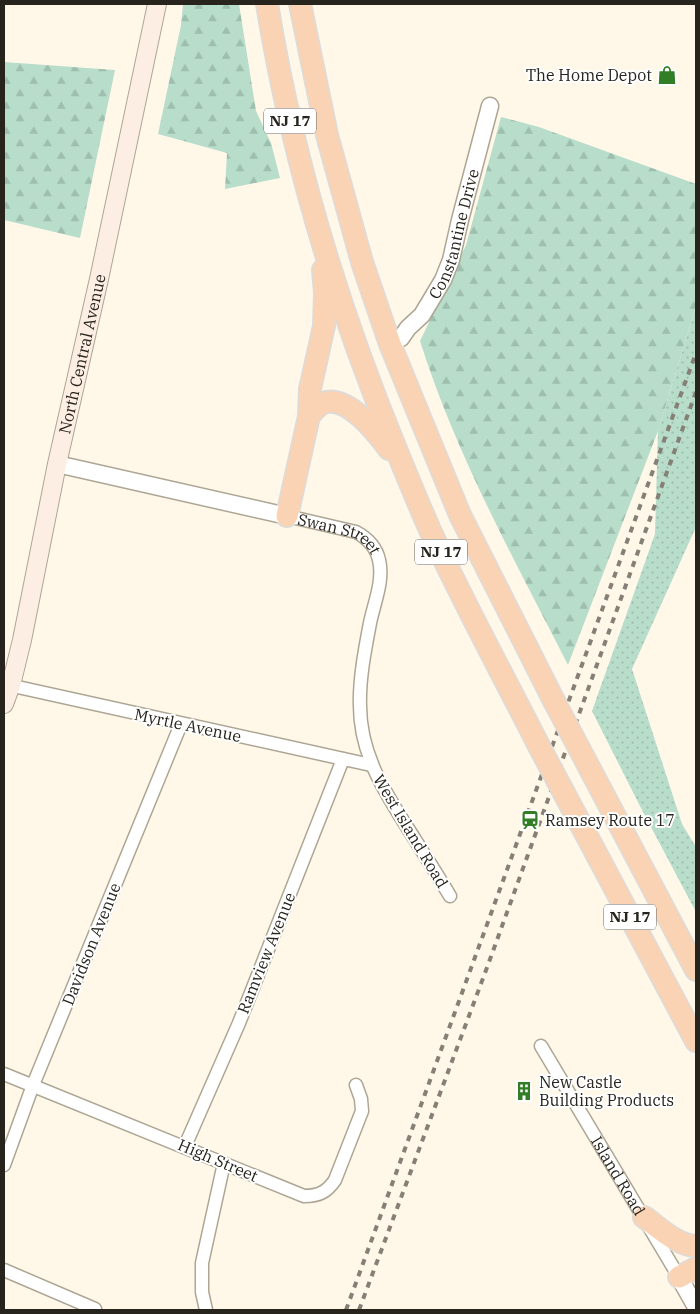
<svg xmlns="http://www.w3.org/2000/svg" width="700" height="1314" viewBox="0 0 700 1314" font-family="'IBM Plex Serif',serif">
	<style>
		.grass { fill: url(#grass-dots) }
		.forest { fill: url(#forest-firs) }
		.lines { fill: none; stroke-linecap: round; stroke-linejoin: round }
		.minor-casing { stroke: #aea694; stroke-width: 15 }
		.tertiary-casing { stroke: #aea694; stroke-width: 19 }
		.secondary-casing { stroke: #aea694; stroke-width: 20 }
		.trunk-casing { stroke: #dcdcdb; stroke-width: 24 }
		.minor { stroke: #fff; stroke-width: 12 }
		.tertiary { stroke: #fff; stroke-width: 16 }
		.secondary { stroke: #fdeee3; stroke-width: 18 }
		.trunk { stroke: #fad2b4; stroke-width: 21 }
		.rail { stroke: #858076; stroke-width: 4; stroke-dasharray: 6 6; stroke-linecap: butt }
		.trunk-bridge-casing { stroke: #dcdcdb; stroke-width: 24; stroke-linecap: butt }
		.trunk-bridge { stroke: #fad2b4; stroke-width: 21 }
		.labels { text-anchor: middle; stroke-width: 4; stroke-linejoin: round; paint-order: stroke }
		.shield { fill: #fff; stroke: #686661; stroke-width: 1 }
		.shield-label { font-size: 15px; font-weight: bold; fill: #27241d }
		.poi-label { font-size: 16px; fill: #27241d; stroke: #fff; text-anchor: start }
		.street-label { font-size: 16px; fill: #27241d; stroke: #fff }
	</style>
	<defs>
		<pattern id="grass-dots" width="8" height="8" patternUnits="userSpaceOnUse" patternTransform="scale(1.25)"><rect width="8" height="8" fill="#b8ddcb"/><path d="M2 2h.1M6 6h.1" fill="none" stroke="#9ebeae" stroke-width="1.8" stroke-linecap="round"/></pattern>
		<pattern id="forest-firs" width="22" height="20" patternUnits="userSpaceOnUse" patternTransform="scale(1.25)"><rect width="22" height="20" fill="#b8ddcb"/><path d="M5 1l3.5 6h-7zM16 11l3.5 6h-7z" fill="#9ebeae"/></pattern>
	</defs>
	<rect width="100%" height="100%" fill="#fff8e9"/>
	<!-- grass -->
	<path class="grass" d="M696,306V527L632,669L682,824L696,847V912L642,810L592,711L655,534L658,431Z"/>
	<!-- forest -->
	<g class="forest">
		<path d="M183,4H239L256,111L271,143L280,178L225,189L227,153L158,134L181,25Z"/>
		<path d="M4,62L115,70L80,238L4,220Z"/>
		<path d="M501,117L539,127L696,184V306L658,431L568,665C514,559 456,455 420,341L466,245Z"/>
	</g>
	<g class="lines">
		<!-- minor casing -->
		<g class="minor-casing">
			<g id="minor">
				<path id="s1" d="M287,516L356,532C367,538 376,546 379,560C384,581 374,603 370,623C365,649 359,680 360,706C360,757 388,797 414,838C426,857 438,876 450,896"/>
				<path d="M4,684L371,765"/>
				<path id="s2" d="M541,1046L679,1277"/>
				<path d="M4,1074L304,1196C319,1196 327,1192 335,1180L362,1111L361,1099L356,1085"/>
				<path d="M185,1146L239,1023L343,759"/>
				<path d="M4,1165L33,1085L181,724"/>
				<path d="M4,1270L95,1309"/>
				<path d="M206,1310L202,1292V1263L224,1163"/>
			</g>
		</g>
		<!-- tertiary casing -->
		<g class="tertiary-casing">
			<g id="tertiary">
				<path id="s3" d="M390,344L401,338L408,328L422,315L443,280L451,260L460,220L490,106"/>
				<path d="M57,464L287,516"/>
				<path d="M679,1277L696,1307"/>
			</g>
		</g>
		<!-- secondary casing -->
		<g class="secondary-casing">
			<g id="secondary">
				<path id="s4" d="M4,704L11,685L22,640L57,464L99,279L157,4"/>
			</g>
		</g>
		<!-- trunk casing -->
		<g class="trunk-casing">
			<g id="trunk">
				<path d="M267,4C292,157 337,306 396,449C407,476 418,503 430,530C464,604 503,675 540,748"/>
				<path d="M300,4L327,135L362,262L390,344L460,515L554,701"/>
				<path d="M309,416C313,411 317,406 323,403C347,394 377,433 389,449"/>
				<path d="M287,516L309,416L310,389L324,326L325,293L323,270"/>
				<path d="M580,750L696,970"/>
				<path d="M564,793L696,1041"/>
				<path d="M644,1217C660,1228 676,1245 696,1246"/>
				<path d="M679,1277L696,1268"/>
			</g>
		</g>
		<!-- minor -->
		<use href="#minor" class="minor"/>
		<!-- tertiary -->
		<use href="#tertiary" class="tertiary"/>
		<!-- secondary -->
		<use href="#secondary" class="secondary"/>
		<!-- trunk -->
		<use href="#trunk" class="trunk"/>
		<!-- rail -->
		<g class="rail">
			<path d="M346,1310L696,353"/>
			<path d="M359,1310L485,973L696,392"/>
		</g>
		<!-- trunk-bridge casing -->
		<g class="trunk-bridge-casing">
			<g id="trunk-bridge">
				<path d="M554,701L580,750"/>
				<path d="M540,748L564,793"/>
			</g>
		</g>
		<!-- trunk-bridge -->
		<use href="#trunk-bridge" class="trunk-bridge"/>
	</g>
	<!-- icons -->
	<defs>
		<g id="shop-bare" transform="scale(1.5)"><path d="M-5-2.5h2.3a2.7 3.5 0 0 1 5.4 0H5L5.5 6h-11ZM-1.5-2.5h3a1.5 2.3 0 0 0-3 0Z" fill="#327e26" stroke="#fff" stroke-width="2.5" paint-order="stroke"/></g>
		<g id="station-bare" transform="scale(1.5)"><path d="M-3-6H3Q5-6 5-4V2Q5 4 3 4L4.5 6H3L1.5 4h-3L-3 6H-4.5L-3 4Q-5 4-5 2V-4Q-5-6-3-6ZM-3.5-4v3h7v-3ZM-3.5 1v1.5H-2V1ZM2 1v1.5H3.5V1Z" fill="#327e26" stroke="#fff" stroke-width="2.5" paint-order="stroke"/></g>
		<g id="building-bare" transform="scale(1.5)"><path d="M-4-6H4V6H1V3H-1V6H-4ZM-2.5-4.3h1.7v1.8h-1.7ZM.8-4.3h1.7v1.8H.8ZM-2.5-1h1.7V.8h-1.7ZM.8-1h1.7V.8H.8Z" fill="#327e26" stroke="#fff" stroke-width="2.5" paint-order="stroke"/></g>
	</defs>
	<g fill-rule="evenodd">
		<use href="#shop-bare" x="667" y="75"/>
		<use href="#station-bare" x="530" y="820"/>
		<use href="#building-bare" x="524" y="1091"/>
	</g>
	<g class="labels">
		<!-- shield labels -->
		<g class="shield">
			<rect x="264" y="108.5" width="52" height="25" rx="4"/>
			<rect x="415" y="539.5" width="52" height="25" rx="4"/>
			<rect x="604" y="904.5" width="52" height="25" rx="4"/>
		</g>
		<g class="shield-label">
			<text x="290" y="126">NJ 17</text>
			<text x="441" y="557">NJ 17</text>
			<text x="630" y="922">NJ 17</text>
		</g>
		<!-- poi labels -->
		<g class="poi-label">
			<text x="652" y="81" text-anchor="end">The Home Depot</text>
			<text x="545" y="826">Ramsey Route 17</text>
			<text x="539" y="1088">New Castle<tspan x="539" dy="18">Building Products</tspan></text>
		</g>
		<!-- street labels -->
		<g class="street-label">
			<text dy="6" stroke="none"><textPath href="#s3" startOffset="132">Constantine Drive</textPath></text>
			<text dy="6" stroke="none"><textPath href="#s4" startOffset="359">North Central Avenue</textPath></text>
			<text dy="6" stroke="none"><textPath href="#s1" startOffset="56">Swan Street</textPath></text>
			<text transform="translate(188 725) rotate(12)" y="6">Myrtle Avenue</text>
			<text transform="translate(411 831) rotate(59)" y="6">West Island Road</text>
			<text transform="translate(91 944) rotate(-68)" y="6">Davidson Avenue</text>
			<text transform="translate(266 953) rotate(-68)" y="6">Ramview Avenue</text>
			<text transform="translate(218 1160) rotate(23)" y="6">High Street</text>
			<text dy="6" stroke="none"><textPath href="#s2" startOffset="151">Island Road</textPath></text>
		</g>
	</g>
	<!-- border -->
	<rect width="700" height="1314" fill="none" stroke="#27241d" stroke-width="10"/>
</svg>
